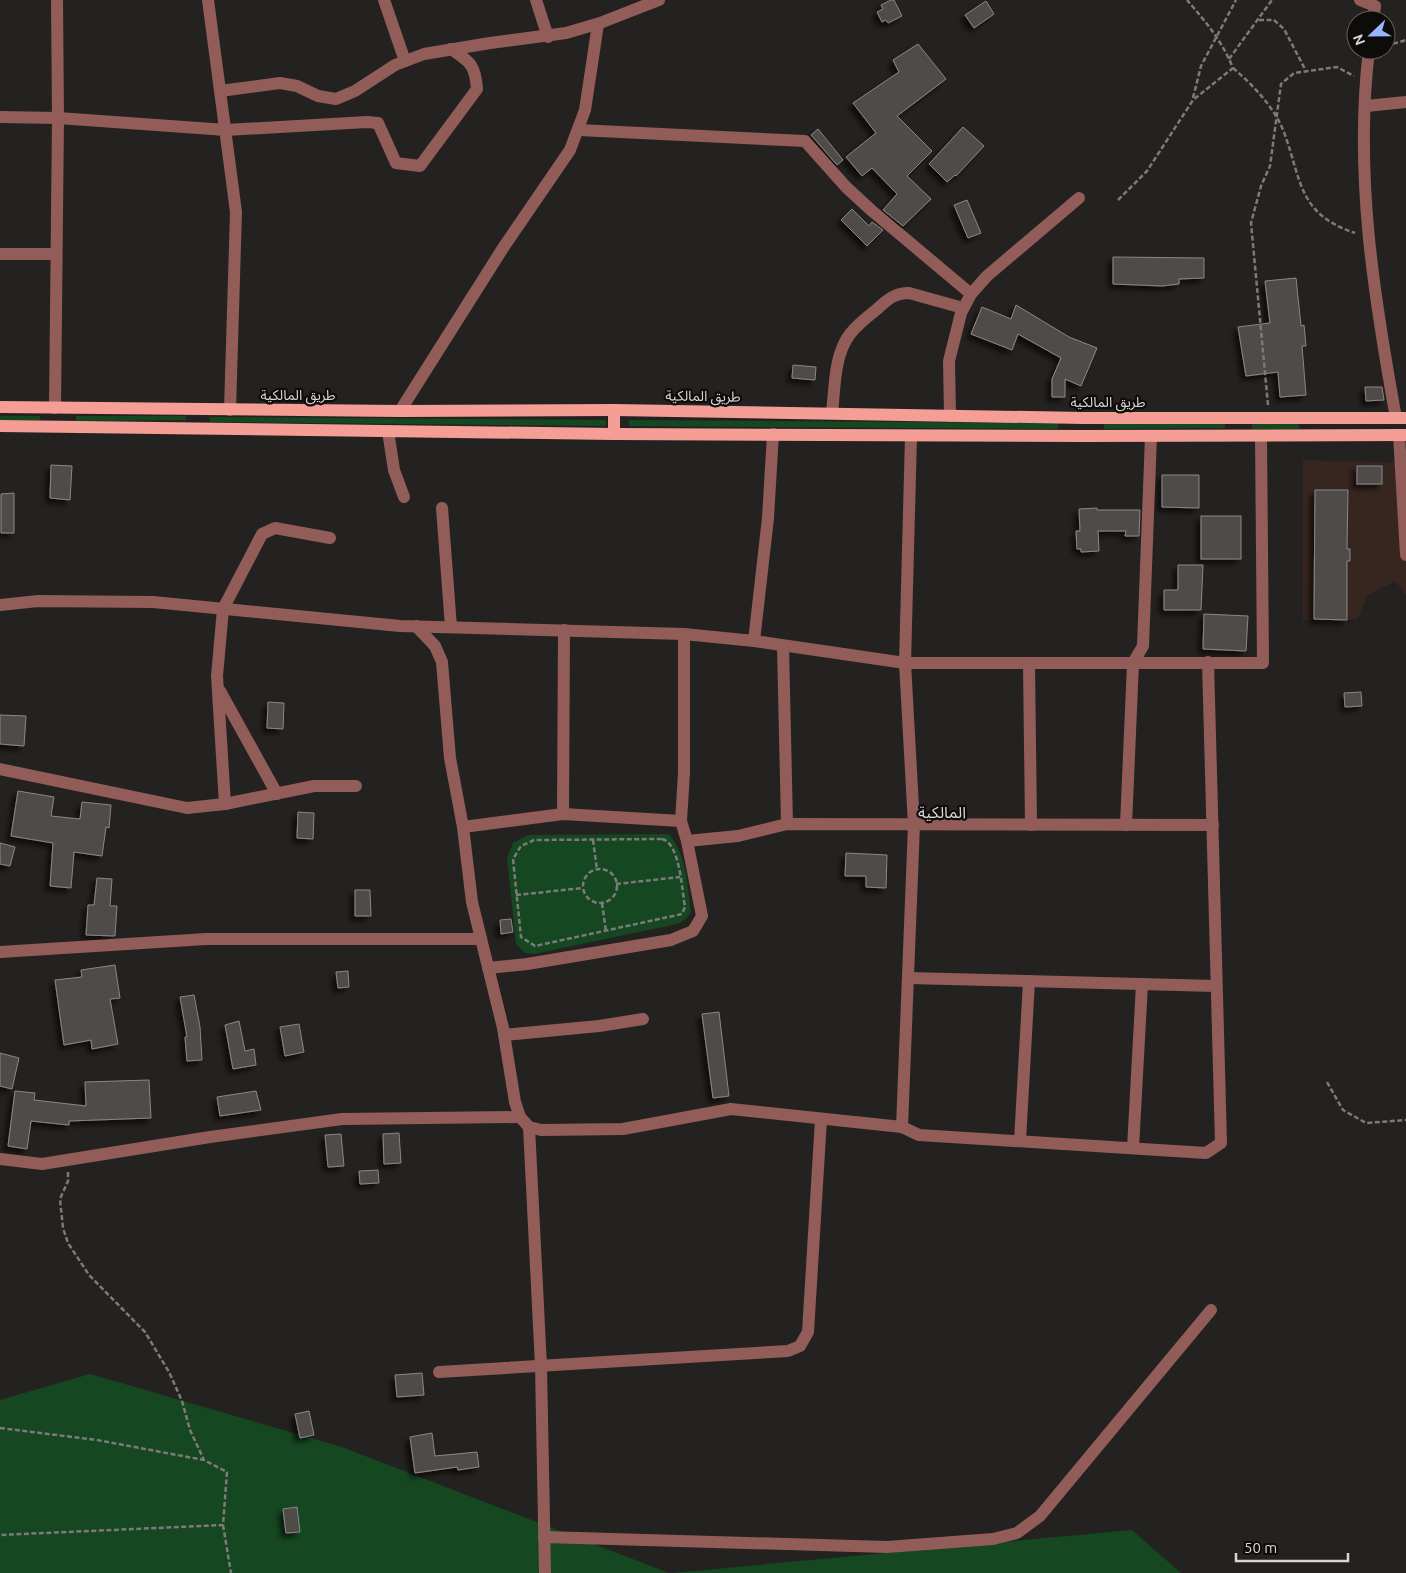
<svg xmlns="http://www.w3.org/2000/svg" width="1406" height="1573" viewBox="0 0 1406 1573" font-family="Ubuntu,'Noto Sans Arabic',sans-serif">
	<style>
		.industrial { fill: #37251f }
		.green { fill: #154721 }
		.building { fill: #4f4c4a; stroke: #8a8784; filter: url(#shadow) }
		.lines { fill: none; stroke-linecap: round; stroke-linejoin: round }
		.path { stroke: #7c7b79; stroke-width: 2.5; stroke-dasharray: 5 2.5; stroke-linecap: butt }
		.minor { stroke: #925d58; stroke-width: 12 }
		.major { stroke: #f59e95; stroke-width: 12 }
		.labels { text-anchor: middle; stroke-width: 4.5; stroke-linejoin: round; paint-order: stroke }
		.street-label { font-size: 14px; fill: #d7d6d4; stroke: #0d0c0b }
		.quarter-label { font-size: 16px; fill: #d7d6d4; stroke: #0d0c0b }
	</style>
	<defs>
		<filter id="shadow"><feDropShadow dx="-4.5" dy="4.5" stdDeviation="2.5" flood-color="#0009"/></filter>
	</defs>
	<rect width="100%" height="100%" fill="#242220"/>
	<!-- industrial -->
	<path class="industrial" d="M1303,460L1406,463V595L1395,581L1368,595L1357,619L1303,620Z"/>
	<!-- green -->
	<g class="green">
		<rect x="0" y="416" width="40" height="4"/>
		<path d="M76,416H186V420L76,421Z"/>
		<path d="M210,417L606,420V426L210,422Z"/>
		<path d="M629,420L1058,423V429L629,426Z"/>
		<path d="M1225,422V428L1104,429V423Z"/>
		<path d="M1252,424H1298L1300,427L1298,429H1252Z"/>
		<path d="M669,834C687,856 687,884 691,912L686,919L677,924L534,954L525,953L516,944L507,858L513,843L528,835Z"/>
		<path d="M90,1374L342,1447L669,1573H0V1400Z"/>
		<path d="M1132,1530L1181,1573H672Z"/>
	</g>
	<!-- building -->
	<g class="building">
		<path d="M891,0H894L902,16L888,23L886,20L882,22L877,12L883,9L881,5Z"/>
		<path d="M986,1L994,14L974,28L965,15Z"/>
		<path d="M918,44L946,79L897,116L932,151L907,176L931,199L903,226L883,210L897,194L872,168L862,176L846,157L876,133L853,103L899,72L893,60Z"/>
		<path d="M963,127L984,146L956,176L955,175L947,182L929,164Z"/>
		<path d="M818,129L843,160L837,165L811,135Z"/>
		<path d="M967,200L981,233L968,238L954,205Z"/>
		<path d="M852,209L869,226L872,222L883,230L867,246L841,220Z"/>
		<path d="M1113,257L1204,258V278L1179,279V284L1162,286L1113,284Z"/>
		<path d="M1296,278L1301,326L1304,325L1306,346H1302L1306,395L1280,397L1278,372L1246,376L1238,327L1270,323L1265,281Z"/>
		<path d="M1016,305L1069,337L1097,348L1081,386L1065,379V397H1052V379L1061,358L1018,334L1012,350L971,334L982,307L1011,319Z"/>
		<path d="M793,365L816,367L815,380L792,378Z"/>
		<path d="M1365,387H1382L1384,400L1366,401Z"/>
		<path d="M51,465L72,466L70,500L50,498Z"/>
		<rect x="1357" y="466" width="25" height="18"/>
		<path d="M1162,475H1199V508L1162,507Z"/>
		<path d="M1315,490H1348L1347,549H1350V561H1347V620L1314,619Z"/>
		<path d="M14,493V533H1V494Z"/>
		<path d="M1097,508V510H1140L1139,536H1125L1126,531H1098L1099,551L1081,552V549H1077L1076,531H1080L1079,509Z"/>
		<rect x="1201" y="516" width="40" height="43"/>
		<path d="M1178,565H1203L1201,610H1164V590H1178Z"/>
		<path d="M1204,614L1248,616L1246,651L1203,649Z"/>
		<path d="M1361,692L1362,706L1345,707L1344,693Z"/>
		<path d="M268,702L284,703L283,729L267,728Z"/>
		<path d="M0,715L26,716L24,746L0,744Z"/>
		<path d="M18,791L54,797L51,816L80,819L82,802L111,805L109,828L106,827L102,856L74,852L71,888L50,886L53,843L11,836Z"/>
		<path d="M298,812L314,813L313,839L297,838Z"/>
		<path d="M0,843L15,847L10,866L0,864Z"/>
		<path d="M846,853L887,855L886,888L866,887V876H845Z"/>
		<path d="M97,878L112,879L110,906H117L115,936L86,935L88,905H94Z"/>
		<path d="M355,890H370L371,916H355Z"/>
		<path d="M511,919L513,932L501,934L500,920Z"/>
		<path d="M115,965L120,998L110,999L118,1044L92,1049L91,1040L64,1045L55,980L82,977L81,970Z"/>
		<path d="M348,971L349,987L338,988L336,972Z"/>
		<path d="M194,995L200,1027L202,1060L187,1061L185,1037H187L180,997Z"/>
		<path d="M719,1012L729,1096L713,1098L702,1014Z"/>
		<path d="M239,1021L245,1051L254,1049L256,1065L233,1069L225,1025Z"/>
		<path d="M299,1024L304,1052L285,1056L280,1027Z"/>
		<path d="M0,1053L19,1058L12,1089L0,1086Z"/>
		<path d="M149,1080L151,1118L69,1121V1125L31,1121L27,1149L8,1146L15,1091L35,1093L34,1100L86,1106L85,1082Z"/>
		<path d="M256,1091L261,1110L220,1116L217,1097Z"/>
		<path d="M399,1133L401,1163L384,1164L383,1134Z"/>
		<path d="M341,1134L344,1166L328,1167L325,1135Z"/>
		<path d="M378,1170L379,1183L360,1184L359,1171Z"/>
		<path d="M422,1373L424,1395L397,1397L395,1375Z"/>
		<path d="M309,1411L314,1435L300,1438L295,1414Z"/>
		<path d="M432,1433L435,1456L477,1452L479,1467L458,1470L457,1467L415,1473L410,1437Z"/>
		<path d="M297,1507L300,1532L286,1533L283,1509Z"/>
	</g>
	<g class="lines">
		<!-- path -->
		<g class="path">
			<path d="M1259,20H1274L1284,29L1306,71"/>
			<path d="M1386,46L1406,40"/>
			<path d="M1229,59L1272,0"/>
			<path d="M1233,68C1254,86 1276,109 1285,135C1302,183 1299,214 1355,233"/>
			<path d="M1193,98L1201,66L1236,0"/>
			<path d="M1118,200L1147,171L1193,100L1233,68C1222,41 1206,22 1187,0"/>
			<path d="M1268,405L1251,223L1261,186L1270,166L1281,84L1294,73L1337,67L1354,76"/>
			<path d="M662,839C680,843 682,891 685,907L682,914L535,946L521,937L513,859L521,846L534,840Z"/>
			<path d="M593,840L597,870"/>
			<circle cx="600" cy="886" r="17"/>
			<path d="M616,884L680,877"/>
			<path d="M516,895L583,888"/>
			<path d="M602,903L606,931"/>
			<path d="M1327,1082L1343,1110L1366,1123L1406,1120"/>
			<path d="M68,1172V1181L60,1199L63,1228L68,1243L89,1275L145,1332L169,1372L182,1401L190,1430L204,1460"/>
			<path d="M0,1428L97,1440L204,1460L227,1472L223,1525L0,1535"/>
			<path d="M223,1525L231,1573"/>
		</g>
		<!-- minor -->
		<g class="minor">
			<path d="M208,0L236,212L230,410"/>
			<path d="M384,0L405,61"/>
			<path d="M536,0L548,37"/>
			<path d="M1360,0L1375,6L1373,20"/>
			<path d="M1369,50C1354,173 1374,297 1396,418"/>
			<path d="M220,91L280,83L297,86L318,96L336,99L355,91L395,65L424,54L490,43L566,33L600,23L659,0"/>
			<path d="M1366,106L1406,102"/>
			<path d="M0,117L58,118L57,0"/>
			<path d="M579,130L805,141L846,187L871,210L971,294"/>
			<path d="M0,254H55"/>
			<path d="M55,408L58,118L226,130L367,122L378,123L396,163L420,166L477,89C475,64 470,62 451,49"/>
			<path d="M400,411L503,248L570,150L585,110L598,24"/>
			<path d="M832,413C835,387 834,355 850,334C857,325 867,317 876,310C887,300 894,293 909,293L963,308"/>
			<path d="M950,416L949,361L961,313L971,294L987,276L1079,198"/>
			<path d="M388,431L394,470L404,497"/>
			<path d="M1399,435L1406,555"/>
			<path d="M442,508L451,627"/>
			<path d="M0,605L38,601L153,602L400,626L684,634L754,641L905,663H1263L1261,436"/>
			<path d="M416,626L435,646L442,662L450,758L463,827L472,902L503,1028L515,1102L520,1117L529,1127L541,1130L623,1129L731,1109L902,1127L914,825L905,663L911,436"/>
			<path d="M754,641L768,518L773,434"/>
			<path d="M783,646L787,824"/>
			<path d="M1029,663L1031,825"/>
			<path d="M220,691L277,794"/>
			<path d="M0,769L187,808L225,804L217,676L223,609L262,534L275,528L330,538"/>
			<path d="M225,804L314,786H356"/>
			<path d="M563,814L564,630"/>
			<path d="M1126,825L1133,663L1143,646L1151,436"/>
			<path d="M463,827L563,814L681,821"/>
			<path d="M687,841L738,836L787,824L1213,825"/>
			<path d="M0,952L206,939H481"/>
			<path d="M488,968L527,964L671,940L693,931L702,916L687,841L681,821L684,773V634"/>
			<path d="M908,978L1216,986"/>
			<path d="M504,1035L599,1026L643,1019"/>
			<path d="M529,1127L541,1366L545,1573"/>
			<path d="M902,1127L919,1135L1206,1153L1221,1143L1208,662"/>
			<path d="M1020,1141L1029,981"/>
			<path d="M1133,1148L1142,984"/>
			<path d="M0,1159L42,1164L210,1137L342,1119L520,1117"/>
			<path d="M439,1372L788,1351L800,1346L808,1332L821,1119"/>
			<path d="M544,1537L887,1547L993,1539L1017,1533L1040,1516L1211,1310"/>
		</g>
		<!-- major -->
		<g class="major">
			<path d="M0,407L400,411L614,410L1084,418H1406"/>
			<path d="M0,426L614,434L1084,436L1406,435"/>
			<path d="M614,434V410"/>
		</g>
	</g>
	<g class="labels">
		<!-- street labels -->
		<g class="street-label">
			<text x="298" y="400">طريق المالكية</text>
			<text transform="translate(703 396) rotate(1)" y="5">طريق المالكية</text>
			<text x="1108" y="407">طريق المالكية</text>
		</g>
		<!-- quarter labels -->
		<g class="quarter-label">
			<text x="942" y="818">المالكية</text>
		</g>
	</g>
	<!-- north arrow -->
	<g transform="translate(1371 35) rotate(248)"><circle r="24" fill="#0d0c0b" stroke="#5e5d5b"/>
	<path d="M0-4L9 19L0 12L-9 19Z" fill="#99b5fd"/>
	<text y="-8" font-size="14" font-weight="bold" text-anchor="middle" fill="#d7d6d4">N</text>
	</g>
	<!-- scale -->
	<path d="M1236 1553v8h112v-8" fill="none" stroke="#d7d6d4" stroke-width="2.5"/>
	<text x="1244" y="1553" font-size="15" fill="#d7d6d4" stroke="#0d0c0b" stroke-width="4" paint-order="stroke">50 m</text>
</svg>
